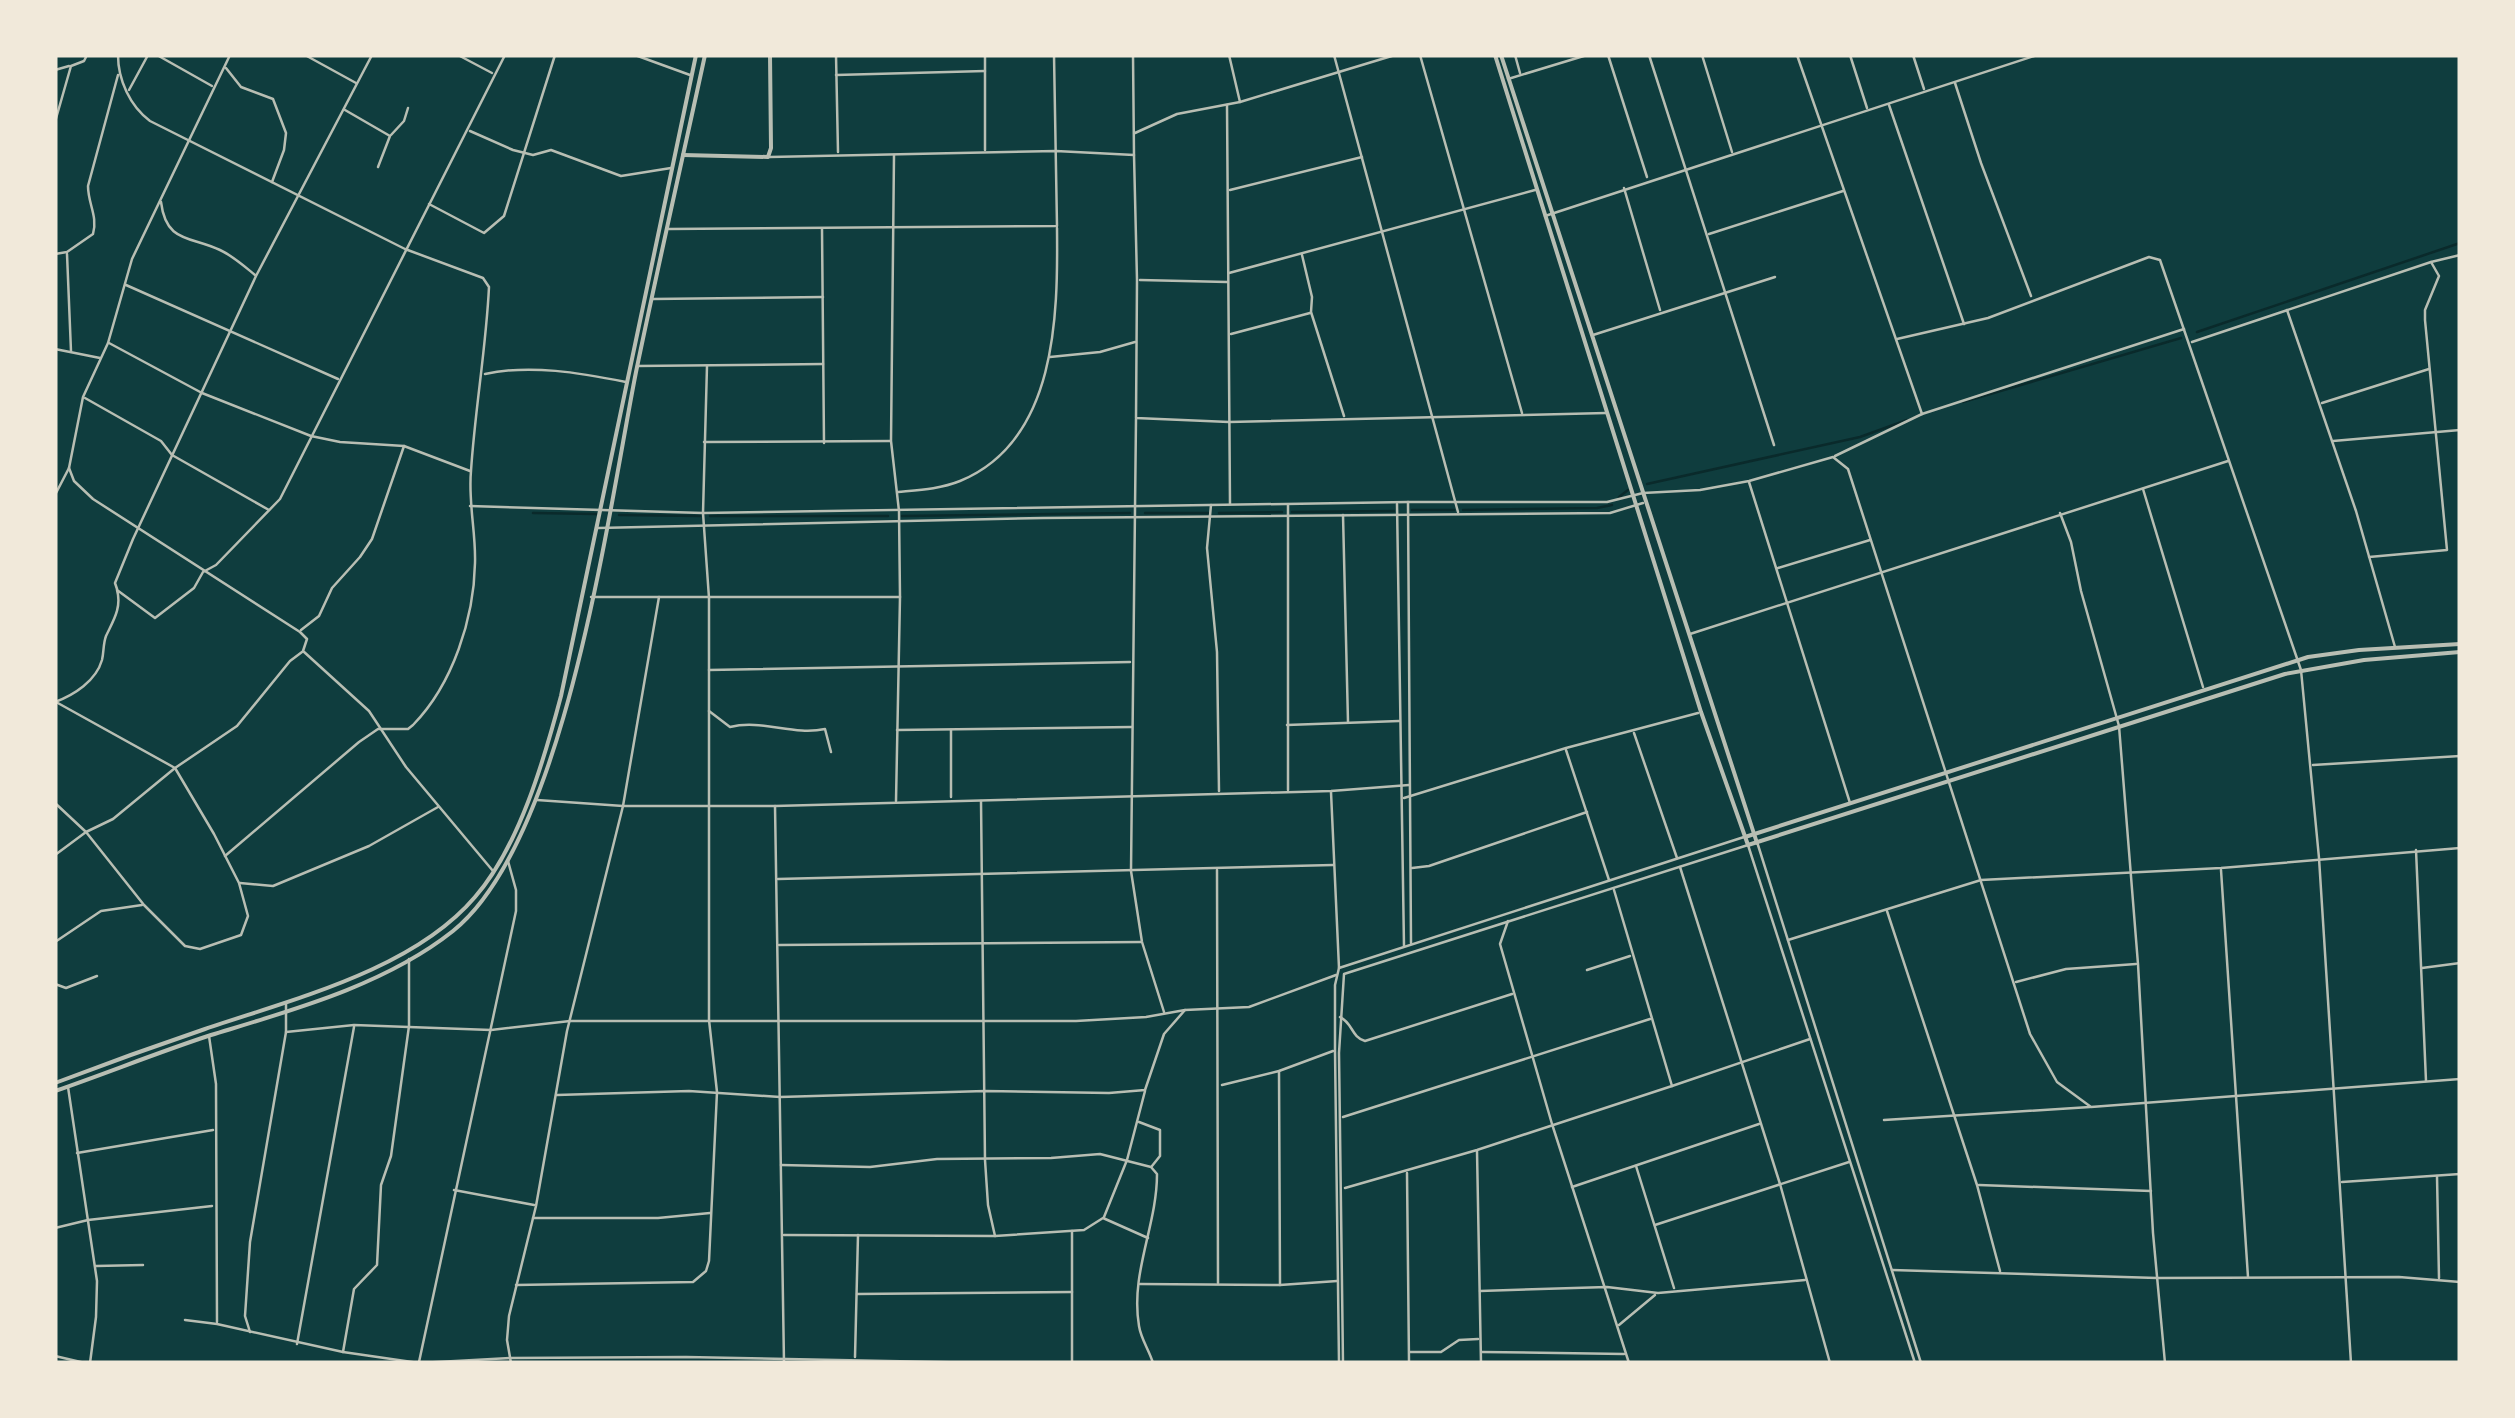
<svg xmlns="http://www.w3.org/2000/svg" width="2515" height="1418" viewBox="0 0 2515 1418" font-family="Arial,sans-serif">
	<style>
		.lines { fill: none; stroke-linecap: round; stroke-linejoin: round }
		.stream { stroke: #0a2a2b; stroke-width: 2.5 }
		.minor { stroke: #b8beb3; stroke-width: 2.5 }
		.tertiary { stroke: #b8beb3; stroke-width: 4 }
	</style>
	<rect width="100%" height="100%" fill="#0f3d3e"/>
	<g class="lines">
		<!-- stream -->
		<g class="stream">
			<path d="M2197,332L2460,243"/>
			<path d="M1963,402L2181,338"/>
			<path d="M1647,484L1860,437L1907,420"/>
			<path d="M1619,497L1628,490"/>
			<path d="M1412,510H1454"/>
			<path d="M1463,510L1597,508L1612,505"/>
			<path d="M1292,512L1394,511"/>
			<path d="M533,513L596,514"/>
			<path d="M1145,513H1208"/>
			<path d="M1219,513L1282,512"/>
			<path d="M619,515L700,516"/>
			<path d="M710,516H888"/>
			<path d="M902,516L1130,513"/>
		</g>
		<!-- minor -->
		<g class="minor">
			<path d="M118,55C118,80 130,106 150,121L405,249L483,278L489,287C486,349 475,409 471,471C468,502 476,532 475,563C474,618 453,684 413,725L408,729H378L359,742L225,856"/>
			<path d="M157,55L212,86"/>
			<path d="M305,55L356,83"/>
			<path d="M458,55L492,73"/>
			<path d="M635,55L690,75"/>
			<path d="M836,55L838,152"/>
			<path d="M985,55V150"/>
			<path d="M1229,55L1240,102"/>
			<path d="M1334,55L1458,512"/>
			<path d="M1420,55L1522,413"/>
			<path d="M1515,55L1520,73"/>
			<path d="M1608,55L1647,177"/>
			<path d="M1649,55L1774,445"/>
			<path d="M1702,55L1732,152"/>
			<path d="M1797,55L1922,414"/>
			<path d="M1850,55L1867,108"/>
			<path d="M1913,55L1924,89"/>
			<path d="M226,68L241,87L273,99L286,133L284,150L272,182"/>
			<path d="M55,70L69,66"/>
			<path d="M836,75L985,71"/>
			<path d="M1508,79L1587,55"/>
			<path d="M1955,83L1981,163L2031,296"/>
			<path d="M129,90L148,55"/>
			<path d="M1227,105L1230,504"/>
			<path d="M1889,105L1964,324"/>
			<path d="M345,110L390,136L378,167"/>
			<path d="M55,122L71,66L84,61L87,55"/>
			<path d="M470,131L513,150L533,155L551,150L621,176L671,168"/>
			<path d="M1135,133L1177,114L1240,102L1395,55"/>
			<path d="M391,135L404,121L408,108"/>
			<path d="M894,155L891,441L899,511L900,597"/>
			<path d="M1134,155L1137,280L1136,418L1229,422L1606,413"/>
			<path d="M770,157L1056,151L1134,155L1133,55"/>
			<path d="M1624,188L1660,310"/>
			<path d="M1230,190L1362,157"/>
			<path d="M161,202C166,243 190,236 220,250C233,256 244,266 255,275"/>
			<path d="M429,204L484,233L504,216L555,55"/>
			<path d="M1545,216L2037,55"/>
			<path d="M669,229L1057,226L1054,55"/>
			<path d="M822,229L824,443"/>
			<path d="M1709,234L1843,191"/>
			<path d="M55,254L67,252L93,234C98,216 88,204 88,186L118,75"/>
			<path d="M67,254L71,351"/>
			<path d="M1302,255L1312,297L1311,312L1344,416"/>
			<path d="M1229,273L1535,190"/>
			<path d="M1140,280L1227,282"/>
			<path d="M126,285L338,379"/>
			<path d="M653,299L823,297"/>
			<path d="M2287,310L2356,511L2395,647"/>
			<path d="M1231,334L1310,313"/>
			<path d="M1593,335L1775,277"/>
			<path d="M1897,339L1988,318L2149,257L2160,260L2301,670L2319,858L2351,1363"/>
			<path d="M2192,342L2431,262L2460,255"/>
			<path d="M109,343L202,393L311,436L340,442L404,446L470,471"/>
			<path d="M55,349L100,358"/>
			<path d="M1050,357L1100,352L1135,342"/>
			<path d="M637,366L823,364"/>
			<path d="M485,374C530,364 581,373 626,382"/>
			<path d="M85,398L161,441L172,455L269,510"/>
			<path d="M2322,403L2429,369"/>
			<path d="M1136,419L1131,871L1142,942L1164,1012"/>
			<path d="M2333,441L2460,430"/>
			<path d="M704,442L890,441"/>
			<path d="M1835,456L1922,414L2184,329"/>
			<path d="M69,468L74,481L93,499L300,632L307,639L303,651L369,711L406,767L493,871"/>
			<path d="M1749,482L1850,803"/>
			<path d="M2143,489L2203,687"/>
			<path d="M898,492C919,490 940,489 960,481C1057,441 1058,316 1057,228"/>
			<path d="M55,495L69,468L83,397L108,343L132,259L230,55"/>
			<path d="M1408,502L1411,943"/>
			<path d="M1397,504L1404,946"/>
			<path d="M1211,505L1207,548L1217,652L1219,791"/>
			<path d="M470,506L703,513L1408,502H1607L1643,493L1700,490L1749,481L1833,457L1848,469L2030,1034L2057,1082L2091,1107L2460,1079"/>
			<path d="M2060,513L2071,542L2081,591L2119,726L2138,964L2153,1233L2165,1363"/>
			<path d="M1343,515L1348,722"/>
			<path d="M598,528L1043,518L1610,513L1643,503"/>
			<path d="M2369,557L2447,550L2425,320V310L2439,276L2431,262"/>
			<path d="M1778,568L1870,540"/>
			<path d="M117,589L115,583L133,539L256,276L372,55"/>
			<path d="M591,597H900L896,801"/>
			<path d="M301,630L319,616L332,588L360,557L372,539L404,446"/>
			<path d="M1690,634L2228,461"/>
			<path d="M709,670L1130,662"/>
			<path d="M55,702C74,695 96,681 102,660C104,652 103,644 106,636C113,621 122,608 117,590L155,618L194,588L203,572L216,565L280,499L505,55"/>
			<path d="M709,711L730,727C762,719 793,736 825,729L831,752"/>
			<path d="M1287,725L1399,721"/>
			<path d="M897,730L1132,727"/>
			<path d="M951,730V797"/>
			<path d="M1634,733L1677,858"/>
			<path d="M1566,750L1609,880"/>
			<path d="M2313,765L2460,756"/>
			<path d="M1288,790V505"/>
			<path d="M1331,792L1339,968"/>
			<path d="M1404,798L1566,748L1698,713"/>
			<path d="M537,800L623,806H775L1331,791L1409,785"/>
			<path d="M981,801L985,1160L988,1205L995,1236"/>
			<path d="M55,803L86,832L144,905L185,946L200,949L241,935L248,916L239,883L214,834L175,768L56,702"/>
			<path d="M775,806L784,1363"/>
			<path d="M1758,845L1921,1363"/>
			<path d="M2416,850L2426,1081"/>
			<path d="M55,855L86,832L113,819L175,768L237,726L290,661L302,652"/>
			<path d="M1680,867L1780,1184L1830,1363"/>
			<path d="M1412,868L1429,866L1587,812"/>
			<path d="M1217,870L1218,1283"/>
			<path d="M2221,870L2248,1277"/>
			<path d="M778,879L1333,865"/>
			<path d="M240,883L273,886L369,846L438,807"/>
			<path d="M1887,911L1977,1185L2000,1271"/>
			<path d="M1508,921L1500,944L1552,1124L1629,1363"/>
			<path d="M1788,940L1981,880L2221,868L2460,848"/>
			<path d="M55,942L101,911L142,905"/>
			<path d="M779,945L1141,942"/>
			<path d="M2422,968L2460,963"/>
			<path d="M1587,970L1630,956"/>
			<path d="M2016,982L2066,969L2136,964"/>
			<path d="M55,984L66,988L97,976"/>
			<path d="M1340,1017C1353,1023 1351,1037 1365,1041L1512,994"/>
			<path d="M286,1032L354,1025L491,1030L570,1021H1076L1146,1017L1185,1010"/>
			<path d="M209,1036L216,1084L217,1322"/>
			<path d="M1279,1071L1280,1285"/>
			<path d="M1222,1085L1279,1071L1333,1051"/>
			<path d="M1672,1086L1810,1039"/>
			<path d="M68,1087L97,1281L96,1317L90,1363"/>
			<path d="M557,1095L689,1091L780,1097L985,1091L1109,1093L1145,1090L1164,1034L1185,1010L1249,1007L1336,975"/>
			<path d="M1343,1117L1650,1019"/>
			<path d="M1884,1120L2090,1107"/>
			<path d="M1139,1122L1160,1130V1156L1152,1166"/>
			<path d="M1477,1151L1481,1363"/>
			<path d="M77,1153L213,1130"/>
			<path d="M781,1165L870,1167L937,1159L1051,1158L1100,1154L1151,1167L1157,1174C1157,1226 1130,1273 1139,1326C1141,1339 1149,1350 1153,1363"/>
			<path d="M1636,1166L1674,1288"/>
			<path d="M1407,1173L1409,1361"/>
			<path d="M2437,1176L2439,1278"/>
			<path d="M2342,1182L2460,1174"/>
			<path d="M1979,1185L2151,1191"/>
			<path d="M1572,1187L1759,1124"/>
			<path d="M1345,1188L1477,1150L1672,1086L1614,890"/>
			<path d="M454,1190L534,1205"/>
			<path d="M1104,1217L1127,1160L1145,1091"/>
			<path d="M533,1218H658L710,1213"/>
			<path d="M1655,1225L1849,1162"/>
			<path d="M55,1228L88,1220L212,1206"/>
			<path d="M1072,1231V1363"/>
			<path d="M784,1235L995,1236L1084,1230L1103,1218L1148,1238"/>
			<path d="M96,1266L143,1265"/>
			<path d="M1892,1270L2157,1278L2399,1277L2460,1282"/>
			<path d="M1140,1284L1280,1285L1337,1281"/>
			<path d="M516,1285L693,1282L706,1271L709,1261L717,1092L709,1020V598L703,513L707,366"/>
			<path d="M1480,1291L1607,1287L1658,1293L1805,1280"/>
			<path d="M857,1294L1072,1292"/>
			<path d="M185,1320L217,1324L343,1352L419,1363L510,1358L686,1357L988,1363"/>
			<path d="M1619,1325L1655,1295"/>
			<path d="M250,1332L245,1316L250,1242L286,1032V1004"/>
			<path d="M297,1344L354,1027"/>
			<path d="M343,1352L354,1289L377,1265L381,1185L391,1156L409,1026V959"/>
			<path d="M1410,1352H1441L1459,1340L1478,1339"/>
			<path d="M1482,1352L1624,1354"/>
			<path d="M55,1356L85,1363"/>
			<path d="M855,1357L858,1235"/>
			<path d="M419,1362L516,911V890L508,861"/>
			<path d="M511,1363L507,1340L509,1316L536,1206L567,1031L623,806L659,597"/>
			<path d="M1338,1363H1457"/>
			<path d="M1339,1363L1335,1051V985L1339,968L1744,837"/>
			<path d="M1343,1363L1339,1053L1344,974L1748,845L1915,1363"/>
		</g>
		<!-- tertiary -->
		<g class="tertiary">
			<path d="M1495,55L1701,712L1748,845L2285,674L2364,660L2460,652"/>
			<path d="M1501,55L1757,843"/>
			<path d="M683,155L768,157L771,148L770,55"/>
			<path d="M1745,837L2308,657L2359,650L2460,644"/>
			<path d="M55,1083C105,1064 155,1046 205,1029C293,999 413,970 475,897C519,847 544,760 561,696L696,55"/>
			<path d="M55,1091C107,1073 159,1052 211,1035C293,1010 385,985 453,931C565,841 608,514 636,372C658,266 682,161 705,55"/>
		</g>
	</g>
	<!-- border -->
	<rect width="2515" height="1418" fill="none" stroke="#f1e9da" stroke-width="115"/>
</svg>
